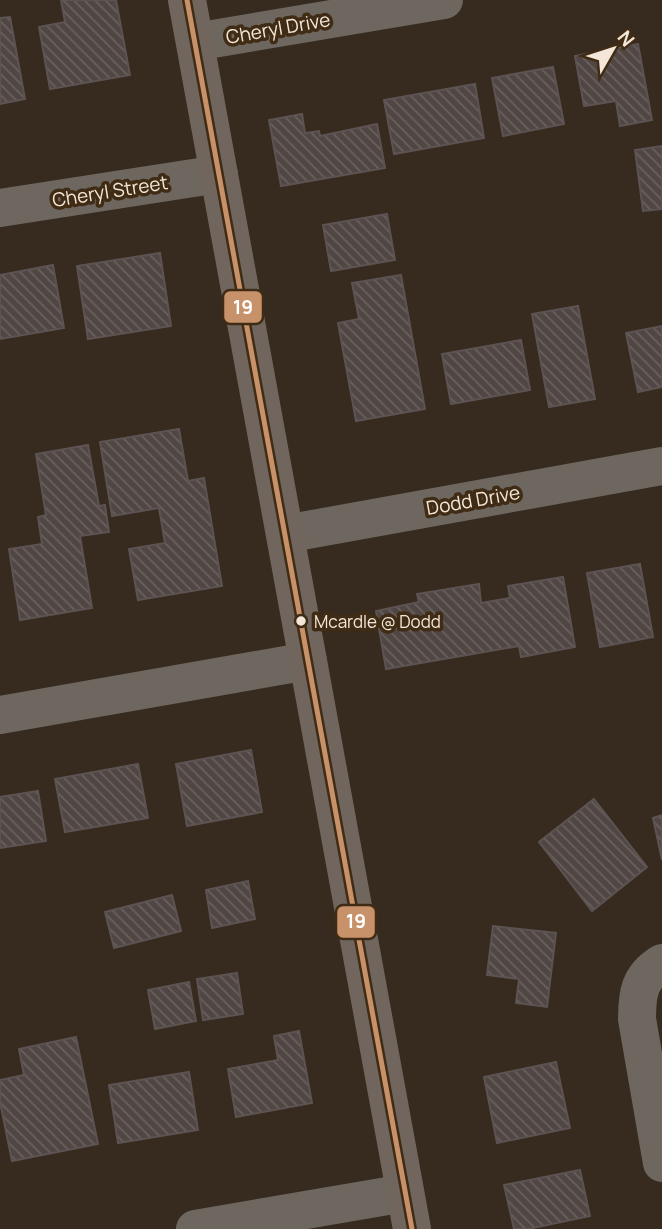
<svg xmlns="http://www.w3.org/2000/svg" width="662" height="1229" viewBox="0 0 662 1229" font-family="Manrope,sans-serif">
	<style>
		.building { fill: url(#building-back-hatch); stroke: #5c5352; stroke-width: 2 }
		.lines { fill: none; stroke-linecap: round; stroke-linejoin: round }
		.minor { stroke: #6d6760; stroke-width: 38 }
		.major { stroke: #70665e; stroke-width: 38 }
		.bus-1-casing { stroke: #402c14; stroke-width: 10 }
		.bus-1 { stroke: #c7916a; stroke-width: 5 }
		.bus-dot { fill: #f4e7d9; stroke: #402c14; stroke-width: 2.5 }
		.labels { text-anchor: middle; stroke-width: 7; stroke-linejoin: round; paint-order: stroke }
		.bus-label { font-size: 17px; fill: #f4e7d9; stroke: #402c14; text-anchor: start }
		.street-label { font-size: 19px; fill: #f4e7d9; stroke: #402c14 }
		.line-badge { stroke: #402c14; stroke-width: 2.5 }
		.badge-label { font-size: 19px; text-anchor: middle; font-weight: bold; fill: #fff }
	</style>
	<defs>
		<pattern id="building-back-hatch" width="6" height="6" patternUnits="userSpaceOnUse" patternTransform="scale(1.75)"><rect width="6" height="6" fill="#504644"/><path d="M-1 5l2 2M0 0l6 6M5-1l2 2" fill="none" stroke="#6a615e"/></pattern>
	</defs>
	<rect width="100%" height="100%" fill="#362b1e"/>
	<!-- building -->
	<g class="building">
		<path d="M61,0H116L130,75L50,89L39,27L65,22Z"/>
		<path d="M10,17L25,99L0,104V18Z"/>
		<path d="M638,44L652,120L620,126L616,101L584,106L575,56Z"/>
		<path d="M553,67L564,124L503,136L492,78Z"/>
		<path d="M475,84L484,138L394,154L384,100Z"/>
		<path d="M302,114L305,133L319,131L320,136L377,124L385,168L281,186L269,120Z"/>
		<path d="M662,146V209L643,211L635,150Z"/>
		<path d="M387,214L395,260L331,271L323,225Z"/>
		<path d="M160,253L171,326L88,339L77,266Z"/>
		<path d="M53,265L64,328L0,339V275Z"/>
		<path d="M401,275L425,409L356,421L338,323L359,319L352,283Z"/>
		<path d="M578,306L595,399L549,407L532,314Z"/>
		<path d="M662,326V387L638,392L626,333Z"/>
		<path d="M521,340L530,390L451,404L442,354Z"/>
		<path d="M179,429L188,481L204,478L222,586L138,600L129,549L165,543L159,508L112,516L100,442Z"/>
		<path d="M88,445L99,506L105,505L109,532L80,536L92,608L20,620L9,549L42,544L38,517L46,515L36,454Z"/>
		<path d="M640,564L653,637L600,647L587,573Z"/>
		<path d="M563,577L575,647L521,657L519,646L386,669L376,611L419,602L417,594L479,584L481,603L510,598L508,586Z"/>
		<path d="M251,750L262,812L187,826L176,764Z"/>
		<path d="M138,764L148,818L65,832L55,779Z"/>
		<path d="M38,791L46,841L0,848V797Z"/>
		<path d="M594,799L647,867L592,911L539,842Z"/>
		<path d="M662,815V860L653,818Z"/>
		<path d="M248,881L255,919L212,928L206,890Z"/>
		<path d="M172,895L181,931L114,948L105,912Z"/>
		<path d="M493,926L556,933L547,1007L516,1003L519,979L487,975Z"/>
		<path d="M237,973L243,1014L203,1020L197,979Z"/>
		<path d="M189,982L196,1021L155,1029L148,990Z"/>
		<path d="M299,1031L312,1103L236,1117L228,1069L278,1060L274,1036Z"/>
		<path d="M76,1037L98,1144L12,1161L0,1102V1080L24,1075L19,1049Z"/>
		<path d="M556,1062L570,1128L497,1143L484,1077Z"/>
		<path d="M189,1072L198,1130L118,1143L109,1085Z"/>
		<path d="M580,1170L590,1216L528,1229H514L504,1185Z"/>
	</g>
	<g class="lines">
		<!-- minor -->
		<g class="minor">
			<path d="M195,42L444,0"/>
			<path d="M0,208L219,174"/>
			<path d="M285,534L662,466"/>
			<path d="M0,715L308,661"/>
			<path d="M662,963C639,977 637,994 637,1019L662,1163"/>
			<path d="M195,1229L405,1193"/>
		</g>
		<!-- major -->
		<path class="major" d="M187,0L412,1229"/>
		<!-- bus-1 casing -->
		<g class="bus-1-casing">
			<path id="bus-1" d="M187,0L412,1229"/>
		</g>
		<!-- bus-1 -->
		<use href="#bus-1" class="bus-1"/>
	</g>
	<!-- markers -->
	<circle class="bus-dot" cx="301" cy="621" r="6"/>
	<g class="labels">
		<!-- bus labels -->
		<g class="bus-label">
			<text x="314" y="628">Mcardle @ Dodd</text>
		</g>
		<!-- street labels -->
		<g class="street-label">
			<text transform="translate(278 28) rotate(-10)" y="7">Cheryl Drive</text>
			<text transform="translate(110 191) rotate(-9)" y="7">Cheryl Street</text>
			<text transform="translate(473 500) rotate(-10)" y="7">Dodd Drive</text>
		</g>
	</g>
	<g class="line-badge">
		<rect x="223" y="290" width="40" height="34" rx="7" fill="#c7916a"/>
		<rect x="336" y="905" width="40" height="34" rx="7" fill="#c7916a"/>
	</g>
	<g class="badge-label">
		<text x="243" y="314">19</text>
		<text x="356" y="928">19</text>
	</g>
	<!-- north arrow -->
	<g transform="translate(613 49) rotate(51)" stroke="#402c14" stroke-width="5" paint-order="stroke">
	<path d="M0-5L12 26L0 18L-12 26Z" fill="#f4e7d9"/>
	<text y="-10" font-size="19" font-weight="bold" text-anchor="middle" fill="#f4e7d9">N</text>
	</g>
</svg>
